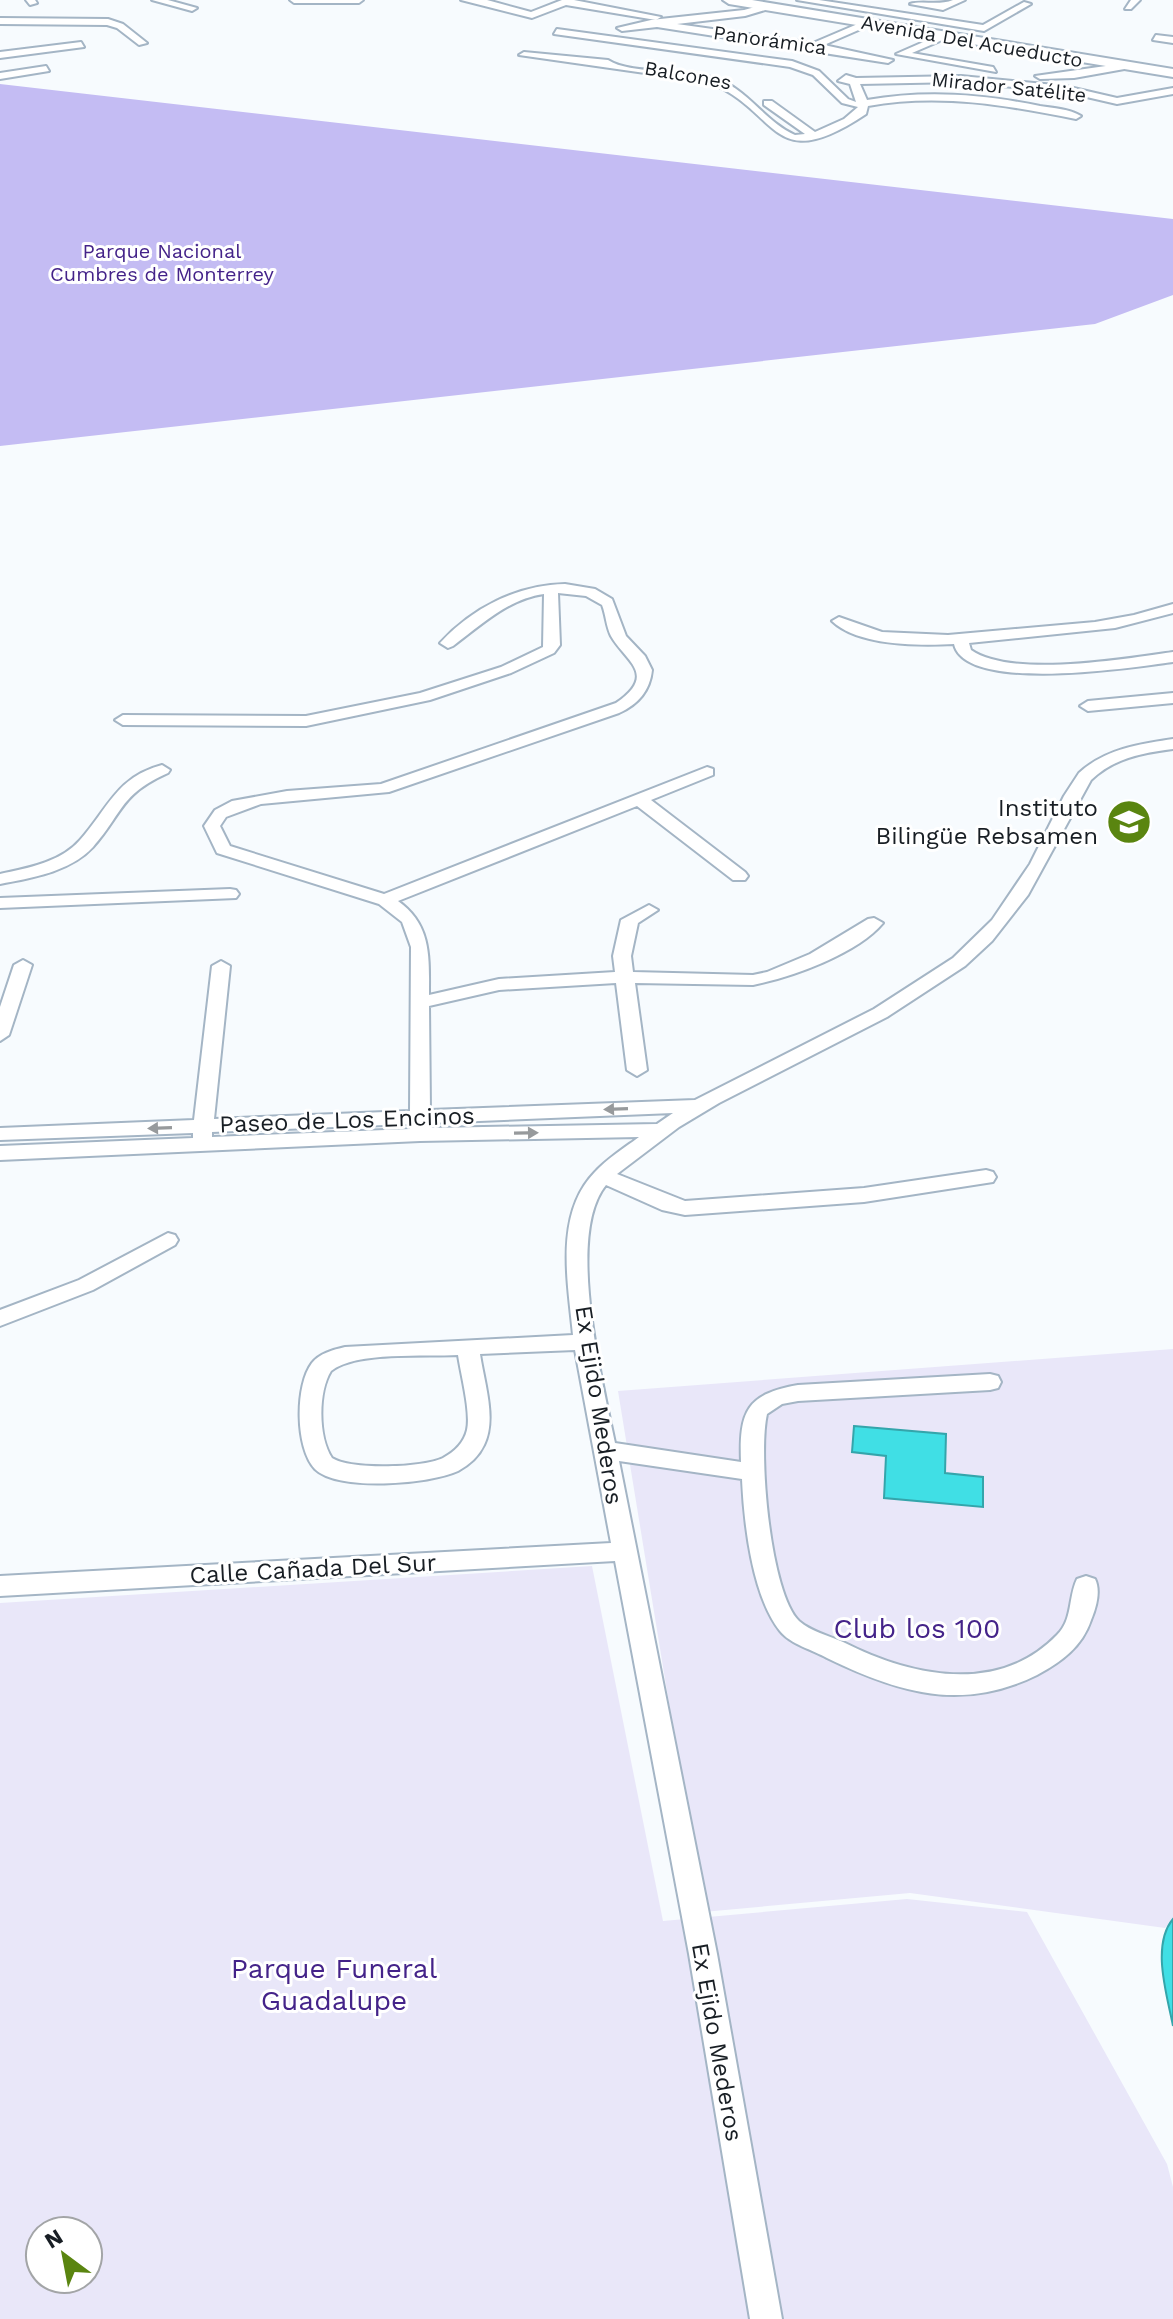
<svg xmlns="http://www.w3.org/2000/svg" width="1173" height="2319" viewBox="0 0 1173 2319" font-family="'Work Sans',sans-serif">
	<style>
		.green { fill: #e9e7f9; fill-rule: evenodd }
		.forest { fill: #c4bcf3 }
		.water { fill: #40dfe5; stroke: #34a5ab; stroke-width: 2 }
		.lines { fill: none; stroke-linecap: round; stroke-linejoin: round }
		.street-casing { stroke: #a4b5c5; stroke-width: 4 }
		.secondary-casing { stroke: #a4b5c5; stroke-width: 4 }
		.street { fill: #fff; fill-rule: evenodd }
		.secondary { fill: #fff; fill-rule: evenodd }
		.oneway { fill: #979a9c }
		.labels { text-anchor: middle; stroke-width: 6; stroke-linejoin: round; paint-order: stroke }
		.far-street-label { font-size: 20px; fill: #181e24; stroke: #fff }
		.far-park-label { font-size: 20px; fill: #442389; stroke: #fff }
		.poi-label { font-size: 24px; fill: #181e24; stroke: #fff; text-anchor: end }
		.street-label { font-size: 24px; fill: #181e24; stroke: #fff }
		.near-park-label { font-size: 28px; fill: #442389; stroke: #fff }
	</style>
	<rect width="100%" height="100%" fill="#f7fbfe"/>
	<!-- green -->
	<g class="green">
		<path d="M1173,1349V1919L1165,1928L910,1893L703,1912L618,1391Z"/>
		<path d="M592,1566L663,1921L907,1899L1027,1912L1167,2164L1173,2187V2319H0V1603ZM40,2231H88V2279H40Z"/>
	</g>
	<!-- forest -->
	<path class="forest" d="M0,84L1173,219V295L1095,324L0,446Z"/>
	<!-- water -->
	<g class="water">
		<path d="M854,1426L946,1434L945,1473L983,1477V1507L884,1498L886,1456L852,1452Z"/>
		<path d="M1173,1919V2026C1167,1995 1151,1945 1173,1919Z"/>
	</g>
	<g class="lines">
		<!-- street casing -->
		<g class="street-casing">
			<g id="street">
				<path d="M26,0H35L37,3L30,5Z"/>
				<path d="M152,0H168L197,8L192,11Z"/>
				<path d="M290,0H363L359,3H294Z"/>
				<path d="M461,0H487L531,12L562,0H574L661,17L656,20L566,5L532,18Z"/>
				<path d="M797,0H819L983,25L1024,2L1031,4L984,31Z"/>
				<path d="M953,0H965L943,10L910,4C922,0 938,6 953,0Z"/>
				<path d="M1131,0H1140L1131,9H1125Z"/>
				<path d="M769,3L772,8L745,16L677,24L813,43L867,20L870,25L824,45L893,60L888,63L657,27L622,31L617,28L651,20L744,10Z"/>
				<path d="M0,18L108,19L123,24L147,43L139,45L117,28L107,25L0,24Z"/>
				<path d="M557,29L792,61L819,71L848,99L856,102L850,84L838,81L846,75L856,78L961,76L1065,86L1117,98L1173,88V94L1117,104L1065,92L961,82L860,84L867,100C926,90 981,94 1040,106C1053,108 1070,109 1081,116L1076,119C1006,105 939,93 868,106L866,114C770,178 781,111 708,82L519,55L524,52L608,60C631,75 684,68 715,78C748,89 764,121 795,135L805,134L764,105V101H772L815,132L844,119L858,107L842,103L813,75L790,67L554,34Z"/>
				<path d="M944,33L947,38L912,53L993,67L996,72L896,54Z"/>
				<path d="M1156,35L1173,37V43L1153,40Z"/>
				<path d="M81,42L84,47L0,58V52Z"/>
				<path d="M1127,63L1130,68L1074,78L1040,79L1035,76Z"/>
				<path d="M46,66L49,71L0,79V73Z"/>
				<path d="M565,584L595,589L612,599L626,636L645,656L652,670C650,691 637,705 619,713L389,792L261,804L226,817L220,826L230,846L384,894L707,767L713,769V775L651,800L745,872L748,876L745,880H733L637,806L398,901C432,925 429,958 429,995L499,979L615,972L613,956L621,920L649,905L658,910L638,923L631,956L633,972L753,975L767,972L810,954L868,919L874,918L883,923C857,954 792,977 753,985L635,983L647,1070L637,1076L627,1070L616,983L499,990L429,1006L430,1110L695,1100L874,1009L953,958L992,920L1030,864L1064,796L1079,773C1105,749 1139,744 1173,739V749C1142,753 1114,758 1091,780L1028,895L992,941L965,966L887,1017L719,1103L679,1127L617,1174L685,1201L864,1188L986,1170L993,1172L996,1177L993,1182L864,1202L685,1215L662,1210L606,1185C565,1235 603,1384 615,1443L741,1462C739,1411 747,1394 798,1385L990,1374L998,1376L1001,1382L998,1388L990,1390L798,1401L782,1404L767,1414C758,1453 770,1593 799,1621C810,1631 829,1636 843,1642C910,1676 998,1696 1057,1635C1073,1619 1068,1598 1077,1579L1086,1576L1095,1579C1101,1591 1096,1608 1091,1620C1082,1647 1061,1662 1037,1675C962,1712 899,1693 827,1658C813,1650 790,1644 780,1631C752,1596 744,1523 742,1479L619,1461L717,1954L782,2319H750L689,1954L615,1561L0,1596V1576L611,1543L575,1350L480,1354C484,1382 497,1419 484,1445C479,1456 469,1465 458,1471C430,1484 338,1492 315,1469C295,1448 295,1385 312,1363C320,1353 333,1350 345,1347L573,1335C568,1282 554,1214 595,1172C607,1159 624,1148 639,1137L420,1141L0,1160V1146L193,1138V1133L0,1140V1128L194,1120L212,966L221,961L230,966L214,1119L410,1111L411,947L402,922L379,904L217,853L204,826L215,810L232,801L287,791L381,784L616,703C658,674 626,662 611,636C606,626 606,615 602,605L586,596L558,593L560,645L554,653L511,673L430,700L306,726L123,725L115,720L123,715L306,716L420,693L501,667L543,647L544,594C508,599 481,625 453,646L448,648L440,643C472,608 517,585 565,584ZM673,1113L657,1124L430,1128V1123ZM410,1124V1129L212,1137V1132ZM458,1355C461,1375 471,1412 467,1430C464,1443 454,1452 443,1458C422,1468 351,1470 332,1458C318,1437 318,1392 331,1371C356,1351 426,1357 458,1355Z"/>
				<path d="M1173,604V613L1115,628L969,643L971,650C1011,678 1124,659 1173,652V662C1135,667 965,694 954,644C920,646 858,646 832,621L839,617L882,632L948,635L1095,622L1134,615Z"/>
				<path d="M1173,693V703L1088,711L1080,706L1088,701Z"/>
				<path d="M162,765L170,770L168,773C119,795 123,813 93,847C70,872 31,878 0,884V874C28,868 61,862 80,840C108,809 116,777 162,765Z"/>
				<path d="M230,889L236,890L239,894L236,898L0,908V898Z"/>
				<path d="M23,960L32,965L9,1035L0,1041V1007L14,965Z"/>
				<path d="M168,1233L175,1235L178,1240L175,1245L93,1290L0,1326V1310L79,1280Z"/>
			</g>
		</g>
		<!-- secondary casing -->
		<g class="secondary-casing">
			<path id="secondary" d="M723,0H752L1173,69V77L729,4Z"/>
		</g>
		<!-- street -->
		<use href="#street" class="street"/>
		<!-- secondary -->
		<use href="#secondary" class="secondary"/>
	</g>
	<!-- one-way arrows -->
	<defs><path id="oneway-solid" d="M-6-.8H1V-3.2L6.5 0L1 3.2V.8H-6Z" transform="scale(2)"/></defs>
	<g class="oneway">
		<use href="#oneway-solid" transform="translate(616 1109) rotate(178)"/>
		<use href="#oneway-solid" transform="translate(160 1128) rotate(178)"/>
		<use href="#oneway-solid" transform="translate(526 1133) rotate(-1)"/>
	</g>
	<!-- icons -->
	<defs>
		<g id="school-disc" transform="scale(2.3)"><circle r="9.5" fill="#5a8510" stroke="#fff"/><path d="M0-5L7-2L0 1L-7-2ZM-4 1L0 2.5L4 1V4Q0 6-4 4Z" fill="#fff"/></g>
	</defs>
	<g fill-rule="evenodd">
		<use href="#school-disc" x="1129" y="822"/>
	</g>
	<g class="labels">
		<!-- far-street labels -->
		<g class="far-street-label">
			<text transform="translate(770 40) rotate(8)" y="7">Panorámica</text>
			<text transform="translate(972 41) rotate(10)" y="7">Avenida Del Acueducto</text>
			<text transform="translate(688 75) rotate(10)" y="7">Balcones</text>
			<text transform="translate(1009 87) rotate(6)" y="7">Mirador Satélite</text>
		</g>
		<!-- far-park labels -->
		<g class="far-park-label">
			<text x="162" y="258">Parque Nacional<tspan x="162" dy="23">Cumbres de Monterrey</tspan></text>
		</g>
		<!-- poi labels -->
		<g class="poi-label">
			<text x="1098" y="816">Instituto<tspan x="1098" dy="28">Bilingüe Rebsamen</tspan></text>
		</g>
		<!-- street labels -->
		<g class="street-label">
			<text transform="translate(347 1120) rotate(-2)" y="8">Paseo de Los Encinos</text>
			<text transform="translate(599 1405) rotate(81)" y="8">Ex Ejido Mederos</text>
			<text transform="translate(313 1569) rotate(-3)" y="8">Calle Cañada Del Sur</text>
			<text transform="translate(717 2042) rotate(80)" y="8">Ex Ejido Mederos</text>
		</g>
		<!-- near-park labels -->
		<g class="near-park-label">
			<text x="917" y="1638">Club los 100</text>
			<text x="334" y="1978">Parque Funeral<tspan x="334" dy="32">Guadalupe</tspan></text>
		</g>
	</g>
	<!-- north arrow -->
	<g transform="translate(64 2255) rotate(328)"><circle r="38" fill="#ffffff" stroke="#a3a5a7" stroke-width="2"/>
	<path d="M0-6L14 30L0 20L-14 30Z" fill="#5a8510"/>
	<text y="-12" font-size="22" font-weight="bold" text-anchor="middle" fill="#181e24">N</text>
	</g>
</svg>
